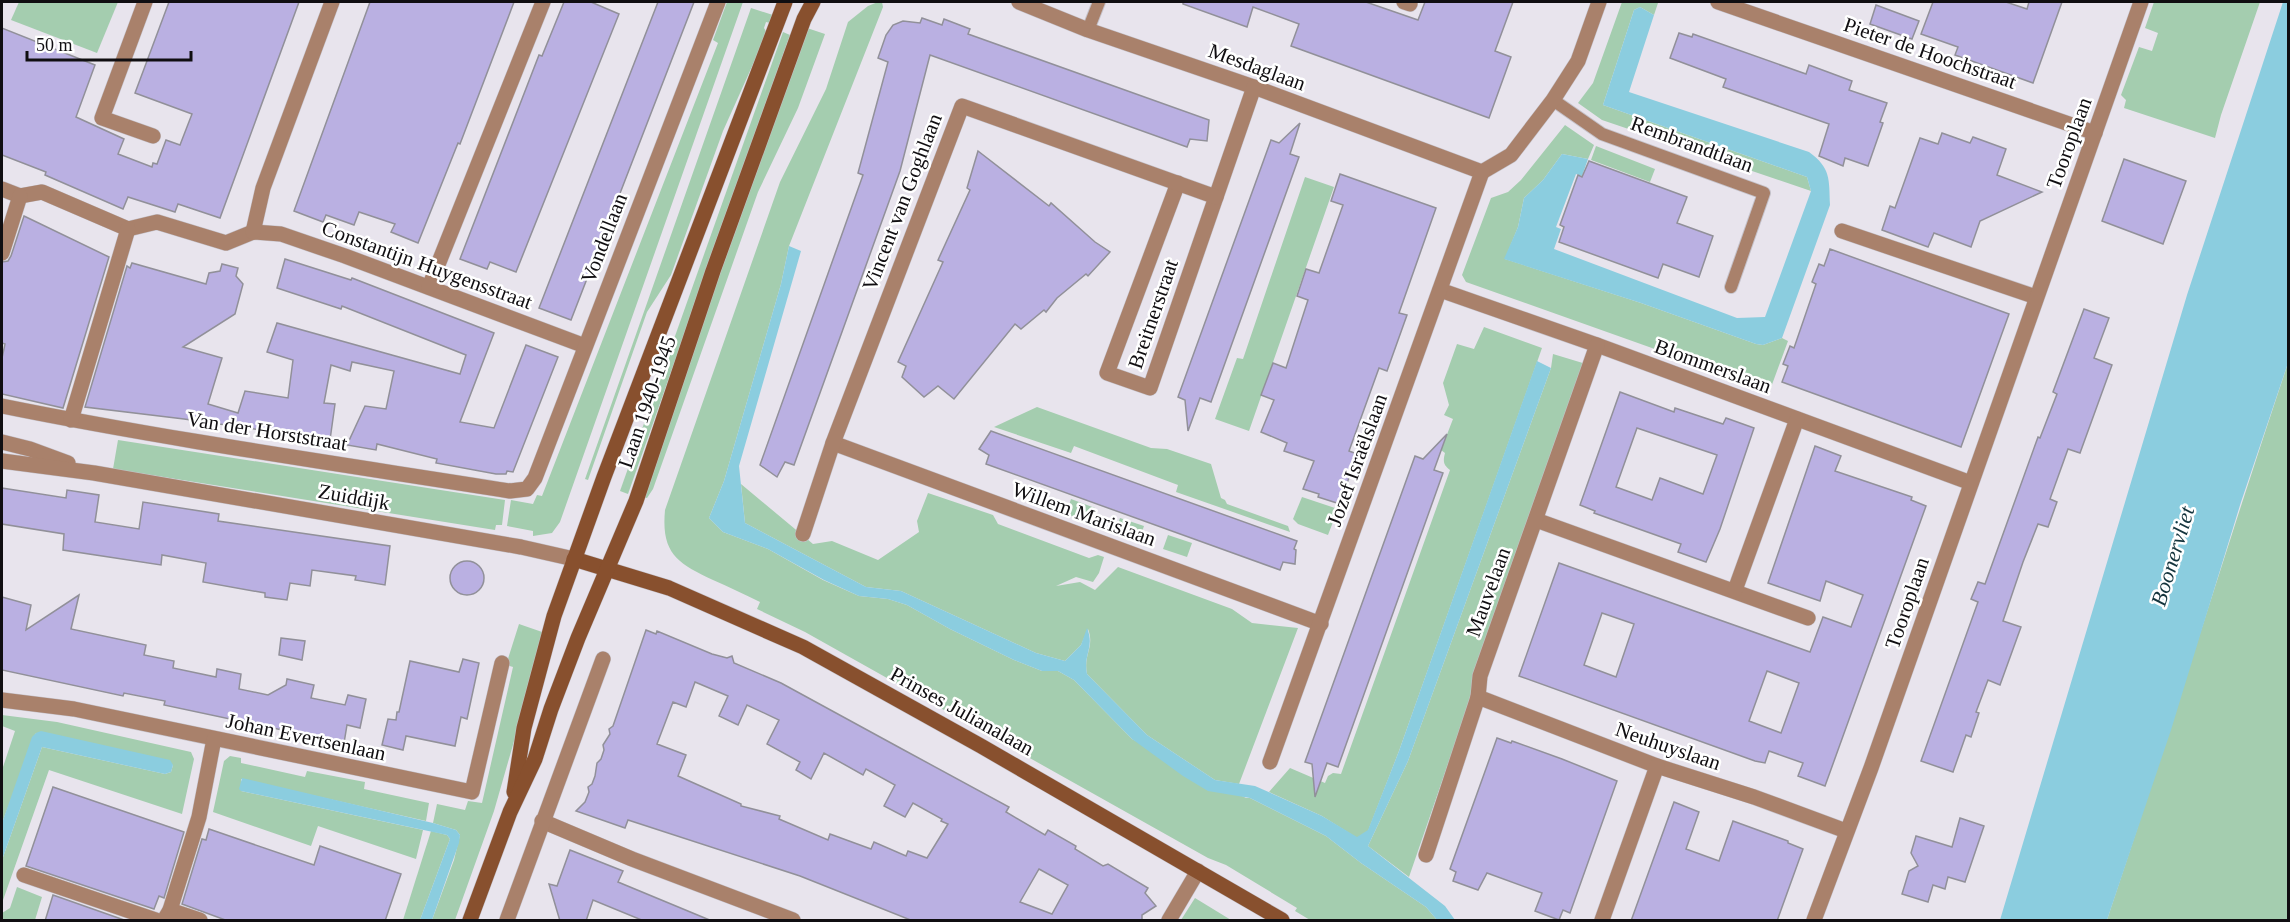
<svg xmlns="http://www.w3.org/2000/svg" width="2290" height="922" viewBox="0 0 2290 922" font-family="'Times New Roman',serif">
	<style>
		.green { fill: #a4cdaf }
		.water { fill: #8bcddf }
		.building { fill: #bab0e2; stroke: #919099; stroke-width: 1.5; fill-rule: evenodd }
		.lines { fill: none; stroke-linecap: round; stroke-linejoin: round }
		.lane-casing { stroke: #c5c2ca; stroke-width: 14 }
		.street-casing { stroke: #c5c2ca; stroke-width: 16 }
		.secondary-casing { stroke: #c5c2ca; stroke-width: 16 }
		.lane { stroke: #a9816b; stroke-width: 12 }
		.street { stroke: #a9816b; stroke-width: 15 }
		.secondary { stroke: #88502e; stroke-width: 15 }
		.labels { text-anchor: middle; stroke-width: 5; stroke-linejoin: round; paint-order: stroke }
		.street-label { font-size: 21px; fill: #100e11; stroke: #fff }
		.water-label { font-size: 22px; font-style: italic; fill: #14343d; stroke: #fff }
	</style>
	<rect width="100%" height="100%" fill="#e8e4ed"/>
	<!-- green -->
	<g class="green">
		<path d="M19,2H118L97,53L11,20Z"/>
		<path d="M727,2H743L560,522L552,533L533,536V531L507,526L511,500L533,504L537,495L542,496L718,43L713,40Z"/>
		<path d="M878,2H882L883,7L789,246L781,284L724,481L709,518L723,532L768,549L823,580L859,596L888,599L907,605L950,629L1014,660L1042,671H1058L1074,680L1132,739L1246,798H1250L1326,836L1361,863L1426,907L1437,920H1310L1295,911L1297,908L1226,865L1208,858L805,632L757,609L760,602C744,594 729,587 713,580C677,563 661,553 665,510L780,182L826,89L848,22L868,6Z"/>
		<path d="M1622,2L1658,3L1654,15L1640,7L1634,10L1603,105L1807,177L1811,191L1602,120L1578,103L1593,83Z"/>
		<path d="M2154,2H2260L2221,115L2215,138L2124,108L2126,100L2121,95L2139,47L2152,51L2158,33L2145,28Z"/>
		<path d="M751,8L773,15L770,23L766,22L764,28L767,33L723,131L671,275L647,312L588,480L585,479Z"/>
		<path d="M807,28L825,34L798,108L758,192L653,489L647,498L641,497Z"/>
		<path d="M783,32L790,35L628,494L620,491Z"/>
		<path d="M1565,125L1594,145L1588,159L1562,154L1543,180L1524,198L1518,227L1505,259L1641,303L1756,344L1763,345L1782,338L1788,341L1770,390L1466,282L1462,275L1491,198L1508,192L1521,180Z"/>
		<path d="M1596,146L1655,169L1650,182L1591,160Z"/>
		<path d="M1305,177L1334,187L1249,431L1215,419L1237,358L1243,359Z"/>
		<path d="M1484,327L1542,348L1399,751L1368,831L1357,838L1322,816L1269,792L1290,768L1325,783L1328,776L1333,773L1341,774L1450,470C1443,465 1443,461 1445,453L1441,450L1453,419L1444,415L1449,405L1443,383L1457,344L1474,349Z"/>
		<path d="M1553,354L1586,364L1409,877L1368,846L1408,761L1551,368Z"/>
		<path d="M2288,363V920H2107C2169,735 2226,548 2288,363Z"/>
		<path d="M1037,407L1151,448L1167,449L1211,464L1221,498L1225,500L1227,504L1288,526L1290,532L1176,492L1178,485L1074,446L1071,453L994,427Z"/>
		<path d="M118,440L505,500L502,525H496L495,530L113,469Z"/>
		<path d="M741,484L813,544L832,541L878,560L919,532L917,521L928,493L993,515L998,524L1089,558L1098,555L1104,557L1099,573L1093,582L1076,577L1056,586L1080,582L1095,590L1118,567L1232,609L1252,623L1298,628L1239,784L1215,780L1147,735L1087,674C1083,654 1095,647 1088,629L1081,645L1065,661L1036,653L901,591L866,587L745,523Z"/>
		<path d="M1302,497L1338,509L1328,535L1298,524L1293,519Z"/>
		<path d="M1071,499L1095,508L1090,522L1066,514Z"/>
		<path d="M1120,518L1144,526L1139,540L1115,532Z"/>
		<path d="M1168,535L1192,543L1187,557L1163,549Z"/>
		<path d="M519,624L545,633L494,811L455,920H432L454,860L460,835L456,830L433,823L437,804L465,810L468,801L482,803L513,667L506,665Z"/>
		<path d="M2,715L57,722L191,752L194,759L182,814L49,770L2,903V860L42,747L165,774L171,772L173,765L36,733L2,823V770L15,731L2,726Z"/>
		<path d="M230,756L241,758V763L305,777L307,771L365,782L364,789L429,803L426,821L241,779V791L423,830L416,859L318,826L311,846L213,812L224,761Z"/>
		<path d="M431,831L447,835L450,839L420,920H403Z"/>
		<path d="M17,887L42,897L35,920H2V913L10,908Z"/>
		<path d="M1195,898L1231,920H1181Z"/>
	</g>
	<!-- water -->
	<g class="water">
		<path d="M2283,2H2288V363L2241,502L2171,730L2107,920H2000L2187,295Z"/>
		<path d="M1640,7L1654,15L1629,92L1809,152C1831,168 1829,179 1830,205L1782,338L1763,345L1756,344L1641,303L1504,259L1518,227L1524,198L1543,180L1562,154L1588,159L1582,176L1576,174L1556,227L1561,229L1554,249L1737,318L1765,317L1811,191L1807,177L1603,105L1634,10Z"/>
		<path d="M789,246L801,251L739,466L745,523L866,587L901,591L1036,653L1065,661L1081,645L1087,628C1095,647 1083,654 1087,674L1147,735L1215,780L1255,786L1322,816L1357,837L1368,830L1399,751L1537,361L1551,368L1408,761L1368,846L1445,906L1455,920H1437L1426,907L1361,863L1326,836L1250,798L1208,791L1183,776L1132,739L1074,680L1058,671H1042L1014,660L950,629L907,605L888,599L859,596L824,580L768,549L723,532L709,518L724,481L781,284Z"/>
		<path d="M41,731L170,760L173,765L171,772L165,774L42,747L2,860V823L32,737L36,733Z"/>
		<path d="M242,778L433,823L456,830L460,835L459,843L432,920H420L450,839L447,835L241,791L239,789Z"/>
	</g>
	<!-- building -->
	<g class="building">
		<path d="M169,2H299L220,218L178,204L175,212L128,197L123,209L45,175L46,172L2,155V28L95,65L76,117L124,139L118,154L152,167L153,163L157,164L166,140L180,145L192,114L135,93Z"/>
		<path d="M370,2H514L460,144L458,143L418,243L391,232L395,224L359,212L354,225L326,215L323,222L294,211Z"/>
		<path d="M564,2H591L619,14L516,272L490,262L487,269L460,259L539,55L542,56Z"/>
		<path d="M658,2H694L571,320L539,308Z"/>
		<path d="M1183,2H1366L1418,20L1425,2H1513L1495,51L1511,57L1489,118L1291,46L1299,24L1253,7L1247,27L1183,4Z"/>
		<path d="M1933,2H2006L2027,9L2029,2H2062L2033,83L1955,55L1958,47L1921,34Z"/>
		<path d="M1876,5L1919,21L1912,39L1870,24Z"/>
		<path d="M922,18L942,25L944,19L970,29L968,34L1209,120L1207,141L1190,139L1187,147L930,55L900,171L794,465L785,462L777,477L760,465L863,175L858,173L888,62L878,58L886,35L893,25L903,21L920,23Z"/>
		<path d="M1679,33L1692,37L1693,34L1806,74L1809,65L1852,81L1849,90L1887,103L1880,122L1883,123L1868,166L1845,158L1843,166L1819,156L1829,124L1723,87L1726,79L1670,58Z"/>
		<path d="M1300,123L1290,154L1299,157L1211,402L1200,398L1188,431L1185,400L1178,397L1271,140L1279,143Z"/>
		<path d="M1942,133L1970,143L1973,137L2006,149L1997,175L2042,192L1980,221L1971,247L1934,233L1928,247L1882,230L1890,206L1895,208L1920,138L1938,144Z"/>
		<path d="M978,151L1049,206L1051,203L1095,242L1110,252L1088,276L1086,274L1057,298L1046,312L1044,310L1021,329L1015,324L954,399L938,386L924,397L902,377L906,366L898,362L943,262L938,260L970,190L967,188Z"/>
		<path d="M2124,159L2186,181L2163,244L2102,221Z"/>
		<path d="M1589,161L1687,197L1677,223L1713,236L1699,277L1663,264L1658,278L1559,242L1564,227L1560,225L1578,175L1582,177Z"/>
		<path d="M1340,174L1436,208L1399,313L1407,315L1387,371L1379,368L1349,451L1357,454L1340,504L1318,497L1319,494L1303,489L1314,461L1284,451L1287,443L1261,432L1274,400L1261,395L1273,363L1286,368L1308,300L1297,296L1306,269L1319,273L1343,205L1331,201Z"/>
		<path d="M24,216L109,257L63,408L2,394V358L5,344L2,343V262L8,261L11,256Z"/>
		<path d="M1830,249L2009,314L1961,447L1782,382L1788,366L1783,364L1790,346L1794,348L1816,284L1812,282L1819,264L1824,266Z"/>
		<path d="M285,259L351,280L352,278L494,333L460,422L494,428L526,345L558,357L513,472L507,471L506,474H496L436,463L437,459L377,444L376,450L347,445L365,406L386,409L394,371L352,362L350,371L331,365L324,403L335,404L330,440L184,419L85,407L127,266L130,268L132,263L206,284L209,273L220,271L222,264L238,268L236,276L243,284L235,314L183,347L222,358L208,404L238,413L245,391L288,398L293,360L267,352L277,323L460,374L466,355L342,306L341,309L277,288Z"/>
		<path d="M2084,309L2109,318L2094,358L2112,365L2080,453L2068,449L2050,499L2057,502L2048,527L2038,524L2023,562L2003,621L2021,627L2000,685L1988,680L1976,712L1979,713L1971,737L1966,735L1953,772L1921,761L1978,602L1971,599L1978,582L1985,584L2038,437L2040,438L2057,394L2053,392Z"/>
		<path d="M1620,392L1674,412L1675,408L1723,424L1726,418L1754,428L1720,529L1706,562L1678,552L1681,544L1594,513L1595,511L1580,505ZM1637,428L1717,455L1703,494L1660,478L1652,500L1616,487Z"/>
		<path d="M991,431L1297,541L1294,549L1296,550L1295,564L1283,562L1280,570L986,464L989,455L979,449Z"/>
		<path d="M1447,434L1434,470L1443,473L1338,767L1327,763L1315,797L1312,764L1305,762L1415,456L1423,459Z"/>
		<path d="M1815,446L1841,456L1835,471L1912,497L1911,500L1926,506L1825,786L1798,776L1803,763L1769,751L1765,763L1755,761L1519,676L1559,563L1810,652L1823,617L1851,627L1863,595L1826,581L1820,601L1768,583ZM1602,613L1634,624L1616,677L1584,665ZM1767,671L1799,683L1781,733L1749,721Z"/>
		<path d="M2,488L66,498L67,490L99,495L95,522L139,529L143,502L219,514L218,521L390,546L385,585L355,580L356,576L312,570L310,586L290,583L287,600L265,597V593L203,582L206,563L162,555L161,565L63,550L64,534L2,524Z"/>
		<circle cx="467" cy="578" r="17"/>
		<path d="M79,595L71,629L146,645L144,655L174,661L173,668L216,677L217,669L241,674L239,689L268,695L286,685L287,679L314,685L311,698L345,705L348,695L366,699L360,728L347,725L344,743L164,705L165,701L124,693L123,696L2,670V597L31,605L26,630Z"/>
		<path d="M646,630L656,634L657,631L712,654L727,658L732,656L734,663L781,683L902,749L1009,807L1006,812L1045,835L1048,830L1076,846L1075,849L1103,866L1108,864L1148,888L1145,893L1156,906L1142,915V921H913L800,876L628,820L625,828L576,811L585,802L589,792L588,787L592,784L595,776L597,763L601,759L604,750L603,745L610,734L609,729L613,726ZM695,682L728,696L719,716L738,725L747,705L779,720L767,744L800,762L796,770L811,779L824,753L863,775L866,769L895,785L884,806L905,817L913,803L942,819L941,821L948,824L927,858L908,851L906,856L874,842L871,849L830,834L828,840L779,819L780,816L741,806V804L678,776L686,755L657,744L673,702L686,707ZM1039,869L1068,885L1052,914L1020,902Z"/>
		<path d="M281,638L305,641L302,660L279,655Z"/>
		<path d="M463,659L479,663L467,719L461,717L455,746L406,736L403,750L382,745L388,719L396,720L397,712H399L410,661L459,672Z"/>
		<path d="M1497,738L1511,743L1512,741L1562,759L1617,781L1570,913L1563,910L1559,920L1535,911L1542,893L1487,873L1478,890L1453,881L1456,872L1450,869Z"/>
		<path d="M53,787L184,832L164,898L159,896L154,909L26,866Z"/>
		<path d="M1674,802L1699,812L1686,849L1719,861L1733,821L1788,841V843L1803,849L1777,921H1631Z"/>
		<path d="M1960,818L1984,826L1965,882L1948,877L1945,889L1933,885L1928,902L1902,894L1909,871L1918,866L1911,853L1916,836L1952,847Z"/>
		<path d="M209,829L314,865L320,846L401,874L385,921H228L182,904L202,839L206,840Z"/>
		<path d="M570,850L623,871L618,882L712,921H644L593,900L586,921H560L549,884L557,886Z"/>
		<path d="M53,895L127,921H45Z"/>
	</g>
	<g class="lines">
		<!-- lane casing -->
		<g class="lane-casing">
			<g id="lane">
				<path d="M1088,30L1099,2"/>
				<path d="M1553,100L1602,134L1764,193L1731,287"/>
			</g>
		</g>
		<!-- street casing -->
		<g class="street-casing">
			<g id="street">
				<path d="M145,2L102,118L153,136"/>
				<path d="M1019,2L1088,30L1254,87L1482,172"/>
				<path d="M1404,2L1410,4V2"/>
				<path d="M1718,2L2095,133"/>
				<path d="M1482,172L1511,155L1553,100L1578,61L1599,2"/>
				<path d="M1178,183L1107,373L1150,388L1254,87"/>
				<path d="M2,189L20,196L42,192L128,229L157,222L226,243L253,232L281,234L345,256L585,346"/>
				<path d="M1842,231L2036,297"/>
				<path d="M253,232L263,188L332,2"/>
				<path d="M2,253L20,196"/>
				<path d="M429,287L543,2"/>
				<path d="M1440,290L1597,345L1971,483"/>
				<path d="M2,406C170,440 340,464 510,491L527,489L535,478L718,2"/>
				<path d="M71,420L128,229"/>
				<path d="M2,442L30,449L68,463"/>
				<path d="M833,443L1321,624"/>
				<path d="M2,461L94,473L521,547L574,559"/>
				<path d="M1536,520L1808,618"/>
				<path d="M803,534L833,443L962,106L1216,197"/>
				<path d="M1735,590L1797,419"/>
				<path d="M1478,697L1657,766L1754,797L1846,831"/>
				<path d="M2,700L74,709L472,792L502,663"/>
				<path d="M1270,762L1482,172"/>
				<path d="M542,821L632,859L793,920"/>
				<path d="M1426,855L1478,697L1480,676L1597,345"/>
				<path d="M24,875L156,920"/>
				<path d="M170,910L200,920"/>
				<path d="M164,920L170,910L199,817L214,739"/>
				<path d="M507,920L603,659"/>
				<path d="M1169,920L1198,871"/>
				<path d="M1602,920L1657,766"/>
				<path d="M1814,920L1871,768L2141,2"/>
			</g>
		</g>
		<!-- secondary casing -->
		<g class="secondary-casing">
			<g id="secondary">
				<path d="M574,559L669,588L803,647L981,746L1282,920"/>
				<path d="M514,792L524,728L554,616L604,477L785,2"/>
				<path d="M470,920L510,812L535,759L551,709L578,638L636,501L713,271L804,19L813,2"/>
			</g>
		</g>
		<!-- lane -->
		<use href="#lane" class="lane"/>
		<!-- street -->
		<use href="#street" class="street"/>
		<!-- secondary -->
		<use href="#secondary" class="secondary"/>
	</g>
	<g class="labels">
		<!-- street labels -->
		<g class="street-label">
			<text transform="translate(1930 53) rotate(19)" y="7">Pieter de Hoochstraat</text>
			<text transform="translate(1257 67) rotate(20)" y="7">Mesdaglaan</text>
			<text transform="translate(2069 143) rotate(-70)" y="7">Tooroplaan</text>
			<text transform="translate(1692 144) rotate(20)" y="7">Rembrandtlaan</text>
			<text transform="translate(902 202) rotate(-69)" y="7">Vincent van Goghlaan</text>
			<text transform="translate(604 238) rotate(-69)" y="7">Vondellaan</text>
			<text transform="translate(427 265) rotate(20)" y="7">Constantijn Huygensstraat</text>
			<text transform="translate(1153 314) rotate(-71)" y="7">Breitnerstraat</text>
			<text transform="translate(1713 366) rotate(20)" y="7">Blommerslaan</text>
			<text transform="translate(647 402) rotate(-71)" y="7">Laan 1940-1945</text>
			<text transform="translate(267 431) rotate(9)" y="7">Van der Horststraat</text>
			<text transform="translate(1357 460) rotate(-70)" y="7">Jozef Israëlslaan</text>
			<text transform="translate(354 497) rotate(10)" y="7">Zuiddijk</text>
			<text transform="translate(1084 514) rotate(20)" y="7">Willem Marislaan</text>
			<text transform="translate(1488 592) rotate(-70)" y="7">Mauvelaan</text>
			<text transform="translate(1907 603) rotate(-71)" y="7">Tooroplaan</text>
			<text transform="translate(962 711) rotate(29)" y="7">Prinses Julianalaan</text>
			<text transform="translate(306 737) rotate(12)" y="7">Johan Evertsenlaan</text>
			<text transform="translate(1668 746) rotate(19)" y="7">Neuhuyslaan</text>
		</g>
		<!-- water labels -->
		<g class="water-label">
			<text transform="translate(2172 556) rotate(-73)" y="8">Boonervliet</text>
		</g>
	</g>
	<!-- border -->
	<rect width="2290" height="922" fill="none" stroke="#100e11" stroke-width="6"/>
	<!-- scale -->
	<path d="M27 51v9h164v-9" fill="none" stroke="#100e11" stroke-width="3"/>
	<text x="36" y="51" font-size="18" fill="#100e11" stroke="#ffffff" stroke-width="4.5" paint-order="stroke">50 m</text>
</svg>
